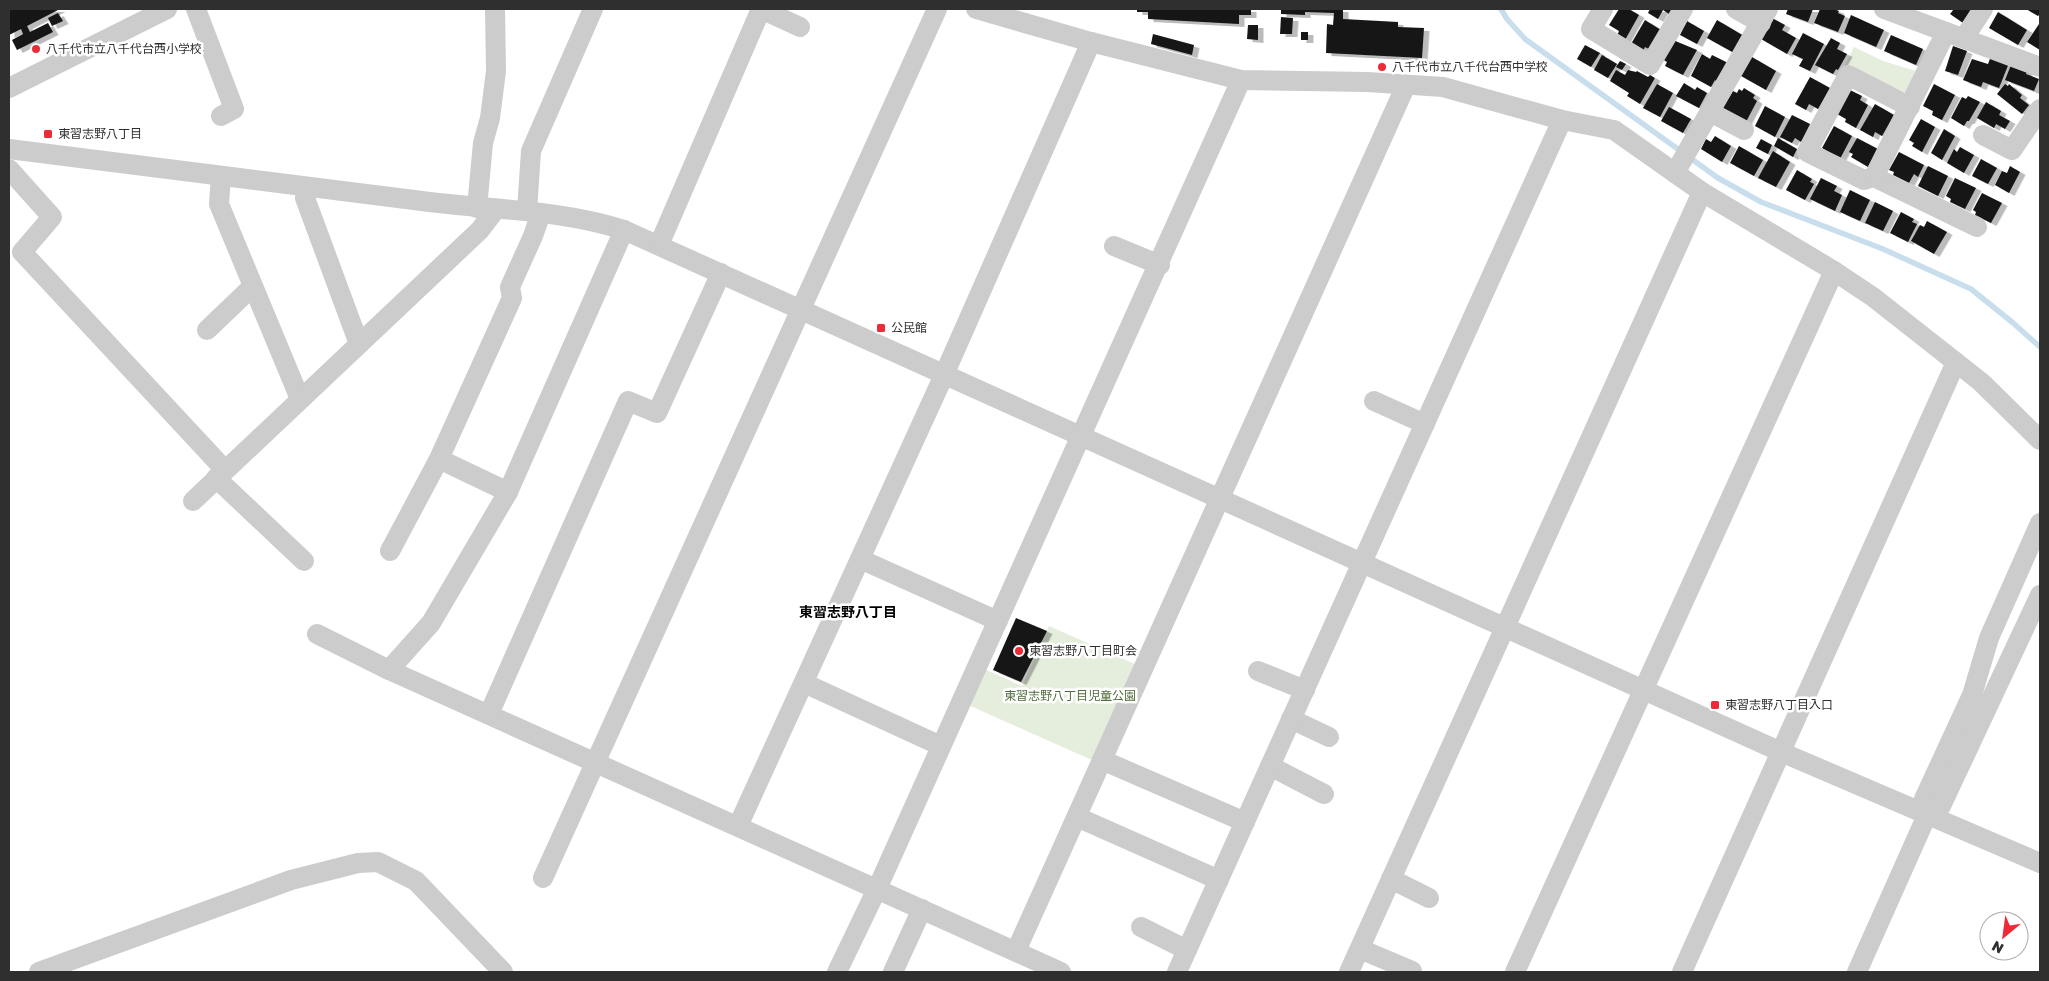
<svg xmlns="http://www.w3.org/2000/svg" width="2049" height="981" viewBox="0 0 2049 981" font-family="'Golos Text','Noto Sans JP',sans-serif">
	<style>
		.green { fill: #e5eddc }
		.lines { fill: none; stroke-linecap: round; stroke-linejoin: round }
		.stream { stroke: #c8deed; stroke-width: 5.5 }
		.building { fill: #161616; filter: url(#shadow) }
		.minor { stroke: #ccc; stroke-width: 20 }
		.poi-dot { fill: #eb2c38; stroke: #fff; stroke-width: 2 }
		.labels { text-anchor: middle; stroke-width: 5; stroke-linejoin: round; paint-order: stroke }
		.poi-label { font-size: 12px; fill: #2f2f2f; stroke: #fff; text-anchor: start }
		.park-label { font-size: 12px; fill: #516c3b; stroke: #fff }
		.neighbourhood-label { font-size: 14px; font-weight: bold; fill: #000; stroke: #fff }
	</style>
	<defs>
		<filter id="shadow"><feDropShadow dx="5.5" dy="3" stdDeviation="0" flood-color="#0004"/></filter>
	</defs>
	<rect width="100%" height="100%" fill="#fff"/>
	<!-- green -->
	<g class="green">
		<path d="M1854,47L1883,61L1916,71L1905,92L1901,93L1845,65Z"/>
		<path d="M1049,626L1137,665L1094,761L966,704L982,668L1022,686Z"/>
	</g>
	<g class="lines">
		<!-- stream -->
		<path class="stream" d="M1501,9L1507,19L1525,39L1718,178L1761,202L1883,249L1971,289L2012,322L2040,347"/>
	</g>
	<!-- building -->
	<g class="building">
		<path d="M9,9H60L27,26L30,32L48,23L53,32L17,50L12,40L23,34L21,29L9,35Z"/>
		<path d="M1137,9H1251V15H1239V24L1148,19V12H1137Z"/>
		<path d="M1281,9H1343V19L1398,22V27L1424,28L1422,58L1326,53L1327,24L1333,25L1334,13L1305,12V15L1281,14Z"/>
		<path d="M1619,9H1629L1639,15L1625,40L1617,36L1619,31L1609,25Z"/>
		<path d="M1650,9H1672L1669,14L1663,10L1658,19L1648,13Z"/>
		<path d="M1788,9H1813L1808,22L1786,14Z"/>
		<path d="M1820,9H1834L1839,11L1838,13L1845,16L1838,32L1814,23Z"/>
		<path d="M1954,9H1972L1963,23L1950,14Z"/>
		<path d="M2026,9H2040V13L2038,16Z"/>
		<path d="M1998,12L2027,30L2018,45L1989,28Z"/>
		<path d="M58,13L63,21L52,26L48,18Z"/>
		<path d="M1851,15L1884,30L1876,47L1844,33Z"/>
		<path d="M1281,17L1293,18L1292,34H1280Z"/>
		<path d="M1772,18L1785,25L1782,30L1796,38L1787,54L1761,39Z"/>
		<path d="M1645,20L1661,30L1649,49L1645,47L1643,51L1631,44Z"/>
		<path d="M1717,20L1744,36L1734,53L1707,38Z"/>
		<path d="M1687,21L1704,31L1697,44L1680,35Z"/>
		<path d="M2039,24L2040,25V50L2027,42Z"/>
		<path d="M1248,25H1258V40L1247,39Z"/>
		<rect x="1301" y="32" width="7" height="8"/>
		<path d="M1803,33L1824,44L1810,71L1799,66L1803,59L1792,54Z"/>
		<path d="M1153,34L1194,45L1192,55L1151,44Z"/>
		<path d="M1891,35L1923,49L1916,65L1884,51Z"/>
		<path d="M1831,38L1840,43L1837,49L1847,54L1838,70L1836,69L1833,74L1815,65Z"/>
		<path d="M1673,40L1697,50L1683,75L1665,66L1667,62L1662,59Z"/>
		<path d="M1585,45L1600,53L1591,67L1577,59Z"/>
		<path d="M1953,46L1967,51L1958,75L1945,71Z"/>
		<path d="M1702,54L1710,59L1712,55L1728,63L1717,82L1715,80L1711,87L1691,76Z"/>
		<path d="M1602,55L1617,64L1608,78L1594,70Z"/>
		<path d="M1991,56L2009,63L1999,88L1983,82L1981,87L1963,80L1972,59L1988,64Z"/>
		<path d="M1752,57L1776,71L1766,90L1741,76Z"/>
		<path d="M1620,61L1626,64L1622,70L1616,67Z"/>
		<path d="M2011,65L2027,71L2026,74L2039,79L2034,91L2005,80Z"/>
		<path d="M1616,70L1625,75L1628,70L1636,72L1637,71L1648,77L1650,75L1655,78L1640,104L1627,96L1629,93L1610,81Z"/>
		<path d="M1810,77L1830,88L1818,109L1809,104L1806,110L1795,104Z"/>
		<path d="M1684,83L1695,90L1697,87L1707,93L1699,108L1676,96Z"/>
		<path d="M1657,84L1673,93L1660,117L1643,108Z"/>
		<path d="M1934,84L1955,95L1942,120L1932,115L1933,111L1923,106Z"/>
		<path d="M2005,84L2008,86L2009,84L2022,95L2020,98L2029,105L2022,114L1997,94Z"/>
		<path d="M1744,88L1755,95L1753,98L1757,101L1746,122L1722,109L1733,91L1737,93L1739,89L1742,91Z"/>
		<path d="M1850,90L1862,96L1860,100L1868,105L1856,128L1845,122L1846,119L1837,114Z"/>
		<path d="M1968,96L1980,102L1969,121H1967L1964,126L1951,118L1962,97L1966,99Z"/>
		<path d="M1986,102L2001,111L1999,115L2010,121L2005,129L1996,124L1994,128L1977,118Z"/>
		<path d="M1875,104L1894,115L1882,136L1875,132L1873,137L1860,130Z"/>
		<path d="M1765,106L1785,117L1775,137L1755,126Z"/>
		<path d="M1669,107L1691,119L1683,133L1661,121Z"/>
		<path d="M1792,115L1810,124L1801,142L1795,138L1792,143L1780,137Z"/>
		<path d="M1921,119L1935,127L1922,152L1912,146L1914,143L1909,140Z"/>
		<path d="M1834,126L1852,136L1840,159L1822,148Z"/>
		<path d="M1944,129L1955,136L1942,160L1931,153Z"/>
		<path d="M1715,136L1731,146L1722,162L1701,149L1706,139L1711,142Z"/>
		<path d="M1778,138L1797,149L1793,157L1774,146Z"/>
		<path d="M1857,138L1878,149L1868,167L1851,157L1853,154L1849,152Z"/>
		<path d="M1761,139L1772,145L1768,154L1756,148Z"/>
		<path d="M1739,146L1763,160L1754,176L1730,163Z"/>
		<path d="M1960,147L1974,155L1964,173L1947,163L1954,149L1957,152Z"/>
		<path d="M1773,151L1790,162L1776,187L1758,178Z"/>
		<path d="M1899,152L1924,165L1918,177L1914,174L1909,183L1893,175L1894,172L1889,170Z"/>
		<path d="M1981,159L1997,168L1988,184L1972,176Z"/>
		<path d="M1928,166L1948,176L1938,196L1918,186Z"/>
		<path d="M2010,166L2020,172L2009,193L1995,185L2002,171L2007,173Z"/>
		<path d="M1797,170L1812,179L1810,182L1814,184L1805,200L1786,190Z"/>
		<path d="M1821,178L1837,186L1834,191L1842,195L1835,211L1810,199Z"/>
		<path d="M1955,178L1976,188L1965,209L1950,202L1951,199L1946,196Z"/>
		<path d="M1850,190L1870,200L1860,221L1840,212Z"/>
		<path d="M1982,193L2002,203L1991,223L1975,215L1976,212L1973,210Z"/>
		<path d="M1875,202L1893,211L1883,231L1865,223Z"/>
		<path d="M1901,212L1914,219L1912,222L1917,224L1908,242L1890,233Z"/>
		<path d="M1927,221L1947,232L1934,254L1911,241L1920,225L1924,227Z"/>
		<path d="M1016,618L1047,631L1021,682L993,670Z"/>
	</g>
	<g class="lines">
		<!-- minor -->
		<g class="minor">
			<path d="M196,9L234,109L221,116"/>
			<path d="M761,9L800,27"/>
			<path d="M976,9L1091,42L1241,80L1368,82L1443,87L1562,120L1614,130L1702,192L1834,271L1873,297L1981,382L2040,440"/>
			<path d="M1603,9L1591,29L1650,65L1683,9"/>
			<path d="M1736,9L1761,23"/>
			<path d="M1884,9L2040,67"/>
			<path d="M1964,38L1983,9"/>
			<path d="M9,88L167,9"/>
			<path d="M1910,107L1848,75L1807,152L1864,180L1874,177L1977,227"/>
			<path d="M1710,112L1744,130"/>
			<path d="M1983,135L2012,150L2040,109"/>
			<path d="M9,149C147,166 284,184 422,201C489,210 559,209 624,230L1781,752L2040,863"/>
			<path d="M9,169L52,217L22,252L225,470"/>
			<path d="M1675,173L1768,9"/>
			<path d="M221,176L219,204L300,399"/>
			<path d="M1874,177L1946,32"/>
			<path d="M308,187L305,198L359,344"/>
			<path d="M477,208L483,143L490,118L496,71L495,9"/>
			<path d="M527,211L531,151L593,9"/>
			<path d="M659,245L761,9"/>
			<path d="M1114,246L1160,265"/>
			<path d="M207,330L253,286"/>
			<path d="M1374,401L1425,424"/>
			<path d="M439,459L508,492"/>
			<path d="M216,478L304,561"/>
			<path d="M193,501L480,230L496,209"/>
			<path d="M390,551L439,459L512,298L510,287L533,236L541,213"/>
			<path d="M860,559L998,621"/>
			<path d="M317,634L389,670L1061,972"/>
			<path d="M389,670L431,623L508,492L624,230"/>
			<path d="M1258,671L1305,690"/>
			<path d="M804,683L941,746"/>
			<path d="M489,714L628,401L657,413L721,273"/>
			<path d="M1291,719L1329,737"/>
			<path d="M1102,760L1245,822"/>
			<path d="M1270,766L1324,794"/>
			<path d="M1927,815L1924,799L1972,695L1989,638L2040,523"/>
			<path d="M1077,817L1219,880"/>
			<path d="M738,826L944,375L1091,42"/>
			<path d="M543,878L937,9"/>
			<path d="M1391,879L1429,898"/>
			<path d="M1141,927L1187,950"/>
			<path d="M1360,949L1412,971"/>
			<path d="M1016,951L1406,85"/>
			<path d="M39,972L291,880L358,863L378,862L416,881L503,972"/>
			<path d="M837,972L877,889L1241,80"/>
			<path d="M893,972L922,909"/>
			<path d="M1177,972L1562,120"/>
			<path d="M1349,972L1702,192"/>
			<path d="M1515,972L1834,271"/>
			<path d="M1682,972L1956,362"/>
			<path d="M1857,972L1927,815L1941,806L2040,595"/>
		</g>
	</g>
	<!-- markers -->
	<g class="poi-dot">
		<circle cx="36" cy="49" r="5"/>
		<circle cx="1382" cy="67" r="5"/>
		<rect x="43" y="129" width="10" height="10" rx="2.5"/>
		<rect x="876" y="323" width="10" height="10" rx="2.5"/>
		<circle cx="1019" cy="651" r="5"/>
		<rect x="1710" y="700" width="10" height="10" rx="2.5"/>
	</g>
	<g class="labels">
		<!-- poi labels -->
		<g class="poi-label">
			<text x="46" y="53">八千代市立八千代台西小学校</text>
			<text x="1392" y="71">八千代市立八千代台西中学校</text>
			<text x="58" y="138">東習志野八丁目</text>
			<text x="891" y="332">公民館</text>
			<text x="1029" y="655">東習志野八丁目町会</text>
			<text x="1725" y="709">東習志野八丁目入口</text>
		</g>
		<!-- park labels -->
		<g class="park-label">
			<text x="1070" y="700">東習志野八丁目児童公園</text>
		</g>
		<!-- neighbourhood labels -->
		<g class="neighbourhood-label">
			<text x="848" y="617">東習志野八丁目</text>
		</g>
	</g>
	<!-- border -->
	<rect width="2049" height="981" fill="none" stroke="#2f2f2f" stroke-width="20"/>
	<!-- north arrow -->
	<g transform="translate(2004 936) rotate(209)"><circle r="24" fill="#ffffff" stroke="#acacac"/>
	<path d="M0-4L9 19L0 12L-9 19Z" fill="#eb2c38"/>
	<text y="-8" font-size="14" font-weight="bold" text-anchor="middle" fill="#2f2f2f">N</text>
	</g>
</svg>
